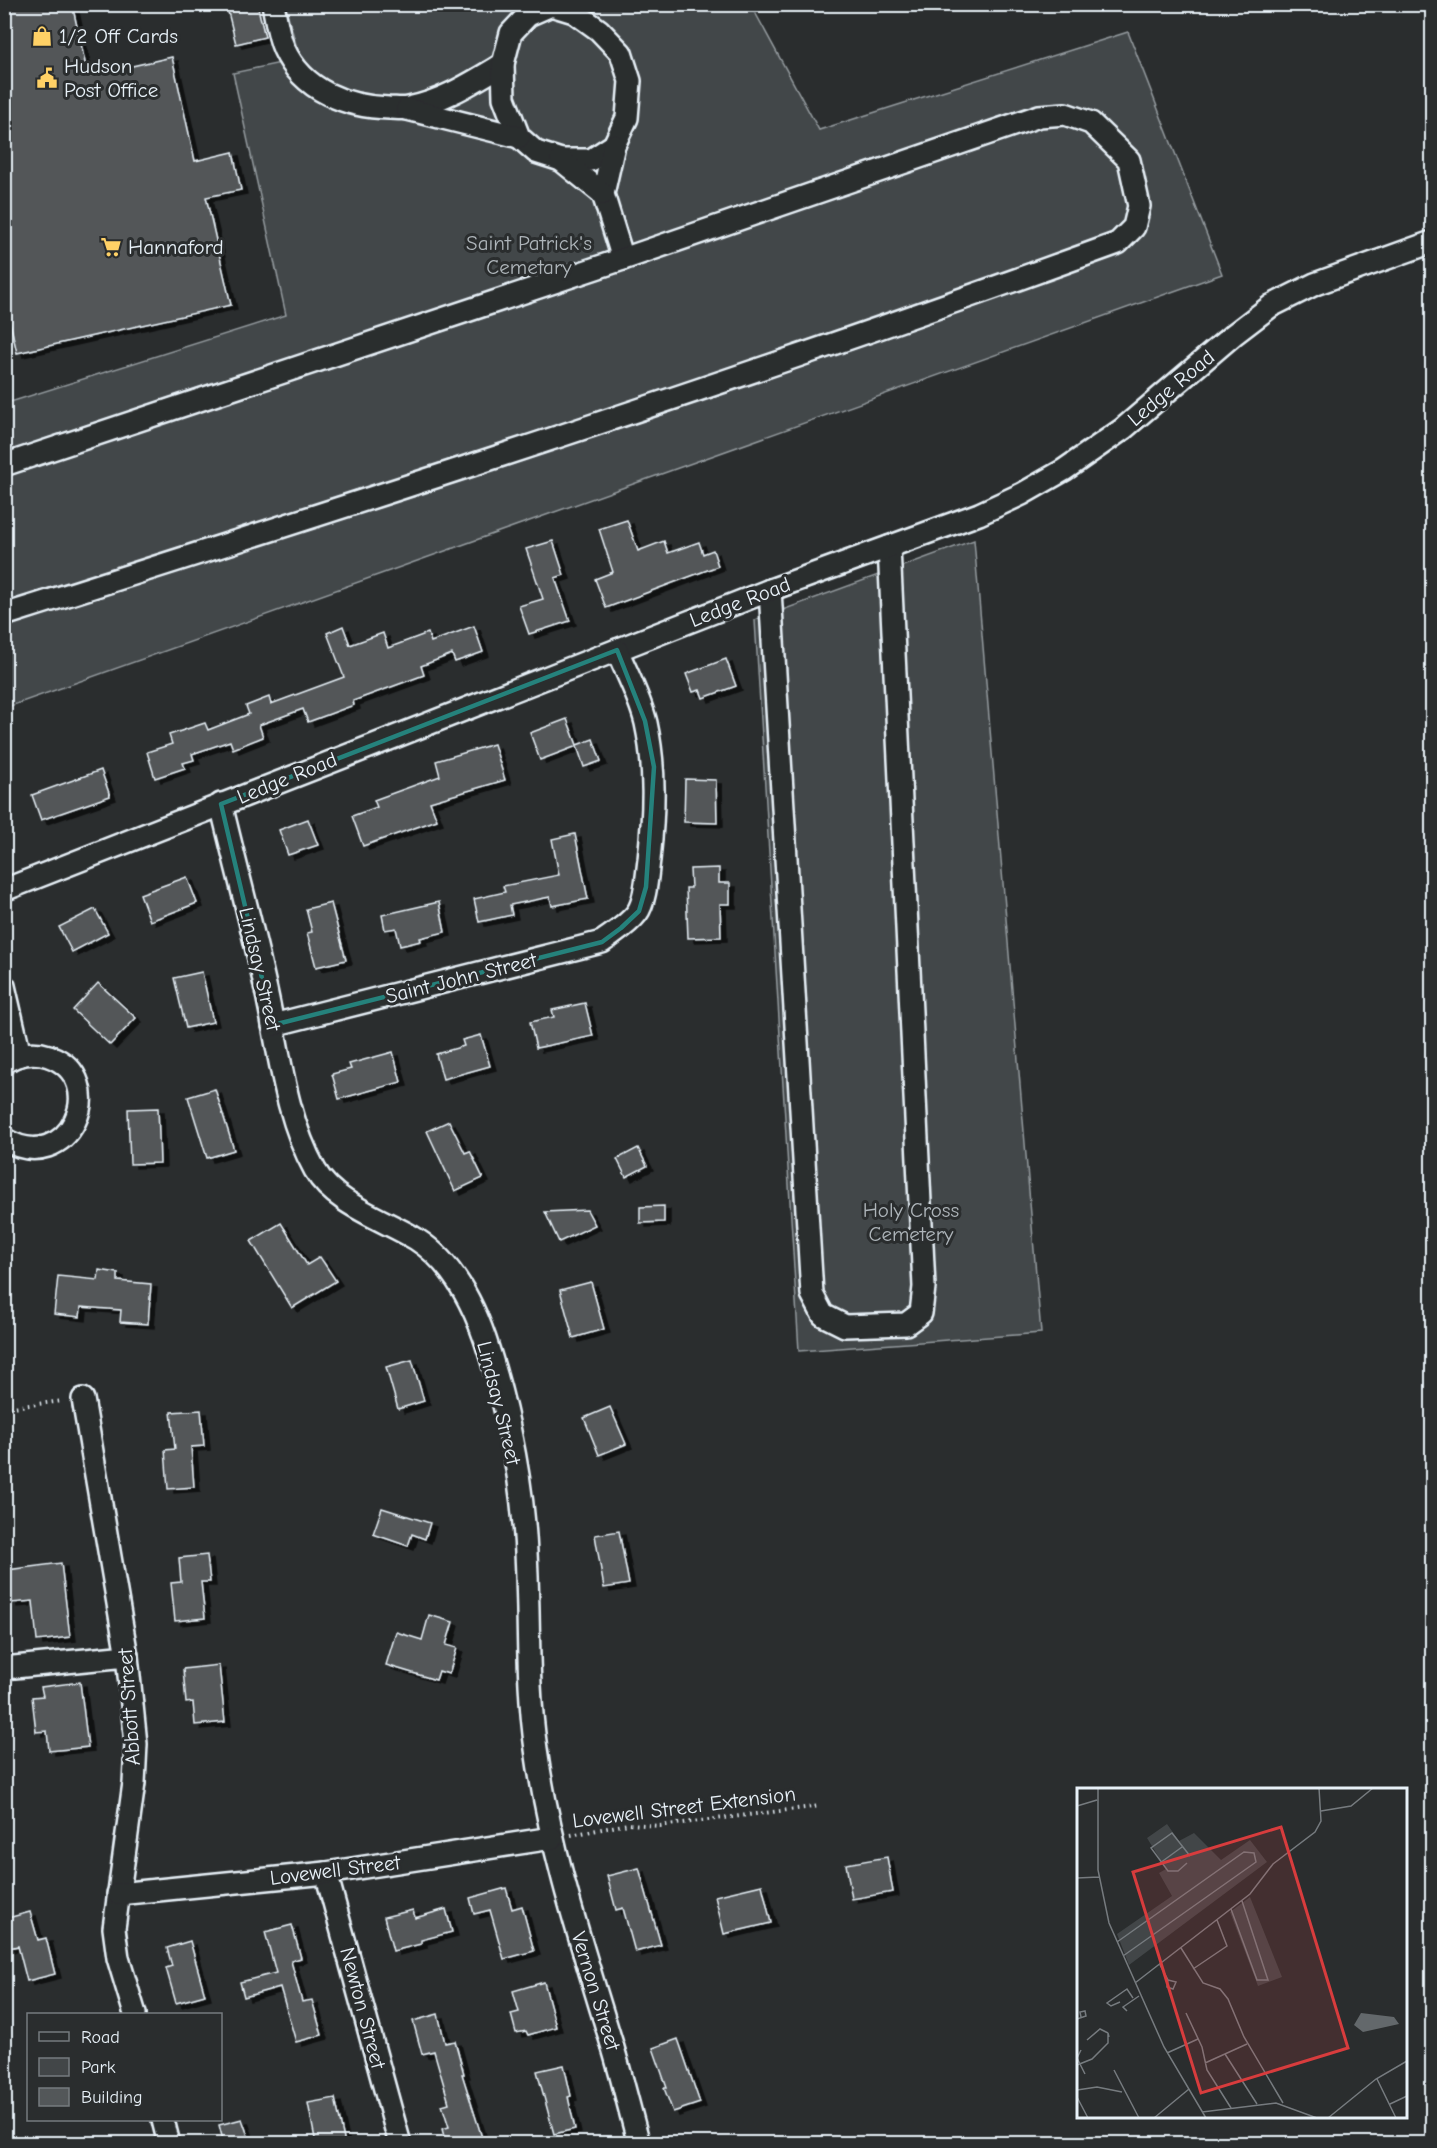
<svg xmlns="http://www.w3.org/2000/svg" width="1437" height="2148" viewBox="0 0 1437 2148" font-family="'Comic Neue',sans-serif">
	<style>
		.green { fill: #424648; stroke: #959ca0; stroke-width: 1.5 }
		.building { fill: #535759; stroke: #e8f1f8; stroke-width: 1.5; filter: url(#shadow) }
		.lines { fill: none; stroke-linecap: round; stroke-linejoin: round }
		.minor-casing { stroke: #e8f1f8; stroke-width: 26 }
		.path { stroke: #e8f1f8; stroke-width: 4; stroke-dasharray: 1.5 4.5; stroke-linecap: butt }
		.minor { stroke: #2a2d2e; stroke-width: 21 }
		.marked { fill: none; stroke: #25827c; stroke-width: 4.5; stroke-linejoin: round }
		.labels { text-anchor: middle; stroke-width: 6; stroke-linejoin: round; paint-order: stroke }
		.poi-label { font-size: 21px; fill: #e8f1f8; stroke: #2a2d2e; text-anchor: start }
		.park-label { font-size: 21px; fill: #aeb5ba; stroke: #2a2d2e }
		.street-label { font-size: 21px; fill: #e8f1f8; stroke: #2a2d2e }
		.inset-road { fill: none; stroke: #767b7f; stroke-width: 1.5 }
		.view { fill: #d83c3d; fill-opacity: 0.15; stroke: #d83c3d; stroke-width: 3 }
		.inset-edge { fill: none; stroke: #e8f1f8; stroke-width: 3 }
	</style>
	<defs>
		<filter id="shadow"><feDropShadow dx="6" dy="4" stdDeviation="0" flood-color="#0009"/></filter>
	</defs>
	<rect width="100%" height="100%" fill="#2a2d2e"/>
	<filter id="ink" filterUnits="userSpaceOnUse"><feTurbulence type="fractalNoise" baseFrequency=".0167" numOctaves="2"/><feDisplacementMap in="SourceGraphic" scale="12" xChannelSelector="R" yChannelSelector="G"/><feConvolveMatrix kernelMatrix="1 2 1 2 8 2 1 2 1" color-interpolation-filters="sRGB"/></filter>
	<g filter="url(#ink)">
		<!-- green -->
		<g class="green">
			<path d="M285,5H751L819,130L1128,32L1222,274L5,708L4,404L286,315L233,73L300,59Z"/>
			<path d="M974,540L1041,1333L799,1351L755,620Z"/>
		</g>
		<!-- building -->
		<g class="building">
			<path d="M4,4H72L88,76L172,57L195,161L233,152L241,190L206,197L231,305L17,353L4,296Z"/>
			<path d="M226,4H257L265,37L236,44Z"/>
			<path d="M627,520L638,551L664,541L668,553L699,542L703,554L713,550L718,566L606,608L595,579L613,572L599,529Z"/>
			<path d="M553,541L564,575L555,578L570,621L529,634L519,606L543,599L526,549Z"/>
			<path d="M343,626L350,645L383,633L388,648L428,633L431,642L474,626L483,652L455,662L452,654L421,666L424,675L353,701L354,705L308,722L303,709L259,725L263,737L233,749L230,741L192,754L194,760L183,763L185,768L155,778L147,752L172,744L169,735L205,723L208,730L249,714L246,706L269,697L271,704L344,677L327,633Z"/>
			<path d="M726,659L736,686L703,698L700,690L693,692L686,674Z"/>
			<path d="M567,719L577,745L593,739L601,761L584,767L577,746L540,760L530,733Z"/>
			<path d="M494,744L505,780L430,802L437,820L363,846L352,816L377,807L374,800L440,776L436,761Z"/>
			<path d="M101,770L110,796L41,820L32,795Z"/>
			<path d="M685,779L716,780L717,823L684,822Z"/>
			<path d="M308,819L318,845L288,855L279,830Z"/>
			<path d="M575,834L588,899L552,906L550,897L510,905L512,915L479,922L474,899L505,892L503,886L559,875L552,839Z"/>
			<path d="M719,868V883H730V904H720L721,937L688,938L686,888H691L690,869Z"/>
			<path d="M187,877L197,903L150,921L140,894Z"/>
			<path d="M439,902L445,932L420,938L421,941L400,946L396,928L385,930L382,915Z"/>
			<path d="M331,903L346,960L316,967L307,933L312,932L306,909Z"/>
			<path d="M95,909L108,933L72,952L59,927Z"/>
			<path d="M202,972L213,1022L186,1028L174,978Z"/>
			<path d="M98,983L136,1018L110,1045L73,1010Z"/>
			<path d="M585,1003L593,1036L536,1048L530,1022L554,1017L552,1010Z"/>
			<path d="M481,1035L490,1066L443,1079L436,1054L464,1046L462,1040Z"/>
			<path d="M393,1052L401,1082L339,1099L332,1074L351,1069L349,1064Z"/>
			<path d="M215,1089L234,1150L207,1158L188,1097Z"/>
			<path d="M158,1108L160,1163L130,1164L128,1109Z"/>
			<path d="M449,1121L465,1153L470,1151L483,1178L455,1191L427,1131Z"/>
			<path d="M638,1148L647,1166L626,1177L617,1159Z"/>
			<path d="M664,1206V1222L640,1223V1207Z"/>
			<path d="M587,1210L595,1225L559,1242L545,1212Z"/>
			<path d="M281,1223L307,1265L320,1257L336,1281L292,1308L251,1241Z"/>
			<path d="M99,1270L118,1273V1281L151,1284L148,1324L120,1322L121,1310L81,1307L80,1317L54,1314L58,1276L98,1280Z"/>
			<path d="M591,1282L604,1329L573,1338L560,1290Z"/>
			<path d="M412,1360L424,1401L398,1409L386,1367Z"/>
			<path d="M610,1407L626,1444L599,1455L584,1418Z"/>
			<path d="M201,1410L204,1446L191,1447L194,1487L168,1489L165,1450L175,1449L171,1412Z"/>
			<path d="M382,1508L430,1523L425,1539L412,1534L408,1546L373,1534Z"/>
			<path d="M619,1531L629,1584L604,1588L595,1535Z"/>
			<path d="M207,1555L210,1582H201L205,1618L175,1621L171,1583L181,1582L179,1558Z"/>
			<path d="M61,1563L70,1637L37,1641L33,1601L11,1603L7,1570Z"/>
			<path d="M429,1615L453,1622L446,1645L457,1648L449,1674L439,1671L436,1680L386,1665L396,1632L422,1640Z"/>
			<path d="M219,1665L225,1722L195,1725L193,1702L186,1703L183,1669Z"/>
			<path d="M80,1682L88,1747L49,1751L47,1731L36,1732L32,1697L43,1696L41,1687Z"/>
			<path d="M887,1857L893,1892L852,1899L846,1864Z"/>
			<path d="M639,1868L661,1945L635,1952L623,1908L616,1910L607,1876Z"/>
			<path d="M762,1885L771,1923L724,1934L715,1896Z"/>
			<path d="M506,1888L512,1909L522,1906L534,1951L504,1959L490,1910L474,1914L470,1898Z"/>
			<path d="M446,1909L452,1932L421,1940V1944L393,1951L384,1917L413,1910L415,1918Z"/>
			<path d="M30,1912L38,1940L46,1938L55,1974L27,1981L18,1946L9,1948L4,1929V1919Z"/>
			<path d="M292,1925L301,1958L291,1961L302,2002L312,2000L322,2035L296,2042L280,1987L244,1997L240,1982L276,1973L265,1932Z"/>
			<path d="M190,1941L205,1995L176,2003L166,1968L172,1966L167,1948Z"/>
			<path d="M544,1982L556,2027L528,2035L526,2031L516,2033L511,2014L519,2012L513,1991Z"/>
			<path d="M438,2014L445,2043L455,2041L464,2074H462L484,2144H446L442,2129L449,2127L442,2105L449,2103L434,2051L422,2054L413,2021Z"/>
			<path d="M678,2039L700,2103L673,2112L664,2088H667L653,2048Z"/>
			<path d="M564,2065L571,2096L568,2097L575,2129L554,2134L537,2071Z"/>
			<path d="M335,2098L345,2144H316L308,2103Z"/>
			<path d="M242,2119L248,2136L242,2138L243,2144H224L219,2125Z"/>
		</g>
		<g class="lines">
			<!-- minor casing -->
			<g class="minor-casing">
				<g id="minor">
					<path d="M273,4C276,19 278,36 284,49C303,91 347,107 389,108C395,108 402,109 408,108C442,102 473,82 503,64"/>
					<path d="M551,5L574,12L599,30L621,53L630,81L627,118L614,145L591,160H561L536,152L519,137L504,98L503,64L511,33L528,15Z"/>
					<path d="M407,109L519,137"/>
					<path d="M614,145L603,194L623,259"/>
					<path d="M561,160L603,194"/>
					<path d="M4,465L623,259L1039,116L1065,114L1091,123L1129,160L1139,206L1134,227L1118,243C750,377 378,497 4,615"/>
					<path d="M770,590L812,1294L823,1315L845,1326L906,1324L921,1313L924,1287L889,547"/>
					<path d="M221,804C235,863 251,922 264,981C279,1044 283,1112 315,1170C334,1204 385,1220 416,1239C452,1262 472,1301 485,1339C504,1395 519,1465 524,1524C531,1599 525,1675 536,1749C550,1848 581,1943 610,2038C621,2073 629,2108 639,2144"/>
					<path d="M4,890L770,590L979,514L1022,494L1064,470L1123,429L1233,335L1271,306L1315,284L1432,242"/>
					<path d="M4,986L20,1055"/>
					<path d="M273,1025L602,942C614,933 628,925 637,913C646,901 647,874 649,860C654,813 656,769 646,723C640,698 627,674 617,650"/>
					<path d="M4,1063C17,1053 34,1051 49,1056C113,1079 69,1179 4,1139"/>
					<path d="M83,1399L127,1656L136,1744L134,1783L114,1928L118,1958L135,2014"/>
					<path d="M4,1668L127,1656"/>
					<path d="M326,1873L400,2144"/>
					<path d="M118,1894L326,1873L552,1838"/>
					<path d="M163,2120L169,2144"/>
				</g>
			</g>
			<!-- path -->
			<g class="path">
				<path d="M4,1408L63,1401"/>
				<path d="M571,1835L628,1824L660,1826L820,1806"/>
			</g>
			<!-- minor -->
			<use href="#minor" class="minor"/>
		</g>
	</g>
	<!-- marked area -->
	<path class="marked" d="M617,650L645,721L654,767L646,887L639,911L621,928L602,942L273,1025L221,804Z"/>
	<!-- icons -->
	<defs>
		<g id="shop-bare" transform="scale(1.62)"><path d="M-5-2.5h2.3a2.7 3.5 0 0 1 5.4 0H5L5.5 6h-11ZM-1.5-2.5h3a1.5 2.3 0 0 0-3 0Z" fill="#ffd166" stroke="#2a2d2e" stroke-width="2.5" paint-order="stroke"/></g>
		<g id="civic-bare" transform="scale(1.62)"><path d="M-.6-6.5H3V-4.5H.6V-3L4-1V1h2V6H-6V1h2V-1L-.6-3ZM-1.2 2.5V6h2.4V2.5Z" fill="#ffd166" stroke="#2a2d2e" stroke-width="2.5" paint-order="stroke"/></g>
		<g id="supermarket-bare" transform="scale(1.62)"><path d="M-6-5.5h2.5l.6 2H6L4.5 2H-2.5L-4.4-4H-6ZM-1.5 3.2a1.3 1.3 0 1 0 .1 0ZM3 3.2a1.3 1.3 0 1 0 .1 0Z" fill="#ffd166" stroke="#2a2d2e" stroke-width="2.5" paint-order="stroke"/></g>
	</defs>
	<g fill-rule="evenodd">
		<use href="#shop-bare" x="42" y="36"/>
		<use href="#civic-bare" x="47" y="78"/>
		<use href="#supermarket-bare" x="111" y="247"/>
	</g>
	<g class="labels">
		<!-- poi labels -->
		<g class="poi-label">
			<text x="59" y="43">1/2 Off Cards</text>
			<text x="64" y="73">Hudson<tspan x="64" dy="24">Post Office</tspan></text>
			<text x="128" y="254">Hannaford</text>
		</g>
		<!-- park labels -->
		<g class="park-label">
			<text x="529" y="250">Saint Patrick's<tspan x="529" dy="24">Cemetary</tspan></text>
			<text x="911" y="1217">Holy Cross<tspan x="911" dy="24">Cemetery</tspan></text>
		</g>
		<!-- street labels -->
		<g class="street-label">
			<text transform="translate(1171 388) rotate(-40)" y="7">Ledge Road</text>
			<text transform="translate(740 602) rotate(-21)" y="7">Ledge Road</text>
			<text transform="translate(287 778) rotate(-22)" y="7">Ledge Road</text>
			<text transform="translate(260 969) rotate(77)" y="7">Lindsay Street</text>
			<text transform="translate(461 978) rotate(-14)" y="7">Saint John Street</text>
			<text transform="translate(499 1403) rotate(76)" y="7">Lindsay Street</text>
			<text transform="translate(129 1707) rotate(-94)" y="7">Abbott Street</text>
			<text transform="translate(684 1807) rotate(-7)" y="7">Lovewell Street Extension</text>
			<text transform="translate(335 1870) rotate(-7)" y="7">Lovewell Street</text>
			<text transform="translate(596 1991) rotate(73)" y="7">Vernon Street</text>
			<text transform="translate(363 2008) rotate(75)" y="7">Newton Street</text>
		</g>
	</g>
	<!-- overview -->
	<g transform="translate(1077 1788)">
		<rect width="330" height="330" fill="#2a2d2e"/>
		<path d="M90,36L102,53L117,45L144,72L173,52L190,74L52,177L40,146L95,108L82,85L89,81L70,50ZM173,109L205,189L181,198L153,124Z" fill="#424648"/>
		<path d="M284,225L317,229L322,236L286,244L277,237Z" fill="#63686b"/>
		<path class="inset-road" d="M21,0V82L32,135L87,259L129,330M0,18L20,12M244,23L274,18L296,0M83,75L105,59M110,75L101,83H91L74,60L95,45L113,68M0,90L22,89M154,121L180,192H191L165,113M40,154L167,64L177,65L179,74L46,168M104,160L126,195L143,201L151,211L167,249L206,315M83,177L91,192L90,199L96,201L99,194L91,192M116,181L150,158L140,132M58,195L173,106L196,76L238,44L244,33L242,0M43,214L34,218L30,215L50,201L56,210M50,223L46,219L62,208M109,225L125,259L130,282L154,320M0,231L9,228L8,223L3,224L4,229M10,252L23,241L31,245M4,262L0,270L8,286M90,265L121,251M148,266L180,316M128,275L170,256M0,277L15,271L31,255V245L32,249M37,282L62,330M300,291L319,330M0,302L20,299L45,304M0,309L11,330M313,316L330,308M125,324L199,315L240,330M77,330L112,301M251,330L299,291L330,273"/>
		<path class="view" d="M204,39L271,260L124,305L56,84Z"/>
		<rect width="330" height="330" class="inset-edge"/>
	</g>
	<!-- margin -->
	<rect width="1437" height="2148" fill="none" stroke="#2a2d2e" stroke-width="24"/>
	<rect x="12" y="12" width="1413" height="2124" fill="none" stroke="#e8f1f8" stroke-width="2" filter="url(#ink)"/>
	<!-- legend -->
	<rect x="27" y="2013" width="195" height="108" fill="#2a2d2e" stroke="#767b7f" stroke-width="1.5"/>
	<rect x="39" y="2032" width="30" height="9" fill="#2a2d2e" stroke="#767b7f" stroke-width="1.5"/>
	<text x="81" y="2043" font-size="18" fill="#e8f1f8">Road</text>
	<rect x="39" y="2058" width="30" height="18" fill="#424648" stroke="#767b7f" stroke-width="1.5"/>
	<text x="81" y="2073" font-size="18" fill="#e8f1f8">Park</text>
	<rect x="39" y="2088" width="30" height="18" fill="#535759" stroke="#767b7f" stroke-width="1.5"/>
	<text x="81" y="2103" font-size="18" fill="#e8f1f8">Building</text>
</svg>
